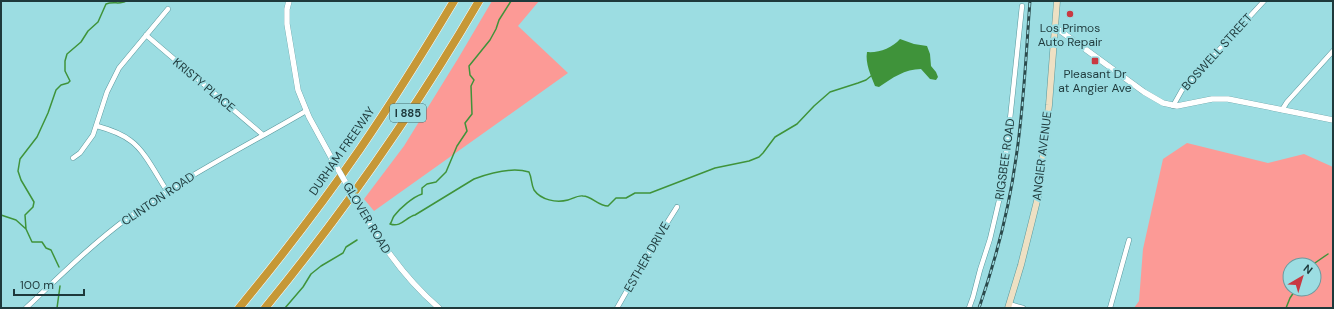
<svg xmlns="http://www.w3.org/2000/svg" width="1334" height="309" viewBox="0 0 1334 309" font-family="'DM Sans',sans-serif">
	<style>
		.green { fill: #fc9a96; fill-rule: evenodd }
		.water { fill: #3f933a }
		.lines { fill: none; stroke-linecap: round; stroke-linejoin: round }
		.stream { stroke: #3f933a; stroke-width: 1.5 }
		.minor-casing { stroke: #58979c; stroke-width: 5.5 }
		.tertiary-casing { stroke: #58979c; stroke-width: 6 }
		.secondary-casing { stroke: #58979c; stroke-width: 7 }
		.motorway-casing { stroke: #fff; stroke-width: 9 }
		.minor { stroke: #fff; stroke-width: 4.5 }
		.tertiary { stroke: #fff; stroke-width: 5.5 }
		.secondary { stroke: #eee0c3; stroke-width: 6 }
		.motorway { stroke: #c69836; stroke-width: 8 }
		.rail-casing { stroke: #2b4a4c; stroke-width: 3 }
		.rail { stroke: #9cdde2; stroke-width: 1.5; stroke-dasharray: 4.5; stroke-linecap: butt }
		.tertiary-bridge-casing { stroke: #58979c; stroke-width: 6; stroke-linecap: butt }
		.tertiary-bridge { stroke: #fff; stroke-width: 5.5 }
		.poi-dot { fill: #c93941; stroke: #9cdde2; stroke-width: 1.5 }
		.labels { text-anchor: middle; stroke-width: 4; stroke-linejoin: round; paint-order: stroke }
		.shield { fill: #9cdde2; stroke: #446a6d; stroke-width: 1 }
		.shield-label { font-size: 11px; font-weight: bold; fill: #1e393b }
		.poi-label { font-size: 12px; fill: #1e393b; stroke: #9cdde2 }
		.street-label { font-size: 12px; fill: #1e393b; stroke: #9cdde2 }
	</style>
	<rect width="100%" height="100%" fill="#9cdde2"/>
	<path class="green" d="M 492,1 L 539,1 L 518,26 L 568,73 L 374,211 L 364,199 L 404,146 L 459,57 Z
		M 1187,143 L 1268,163 L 1304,154 L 1333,167 L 1333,308 L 1134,308 L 1139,301 L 1143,249 L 1163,159 ZM 1290,265 L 1314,265 L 1314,289 L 1290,289 Z"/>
	<path class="water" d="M 900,39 L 914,44 L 927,46 L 930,54 L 931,66 L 936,72 L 938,77 L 936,80 L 930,79 L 921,69 C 905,69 892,78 879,87 L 875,86 C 871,76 865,63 867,52 C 879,53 892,48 900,39 Z"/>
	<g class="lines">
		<path class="stream" d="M 511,1 L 499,20 L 496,29 L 490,40 L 469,66 L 470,75 L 474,80 L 471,86 L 472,114 L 465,123 L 467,131 L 457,146 L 446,172 L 436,182 L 427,184 L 422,188 L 422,194 C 413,197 400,208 394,216 C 392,219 392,222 390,224 C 401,228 406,217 415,215 L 474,179 C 490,173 512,167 529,172 C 532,178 531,184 534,190 C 541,200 556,203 568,200 C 572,199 578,195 583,196 C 592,196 598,206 608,206 L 616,198 L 626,198 L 635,193 L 650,193 L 715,168 L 749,161 L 759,157 L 763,153 L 775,137 L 797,124 L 814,106 L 830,92 L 858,83 L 866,80 L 871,76
			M 1,215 L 16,220 L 26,229
			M 1312,265 L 1328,254
			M 59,267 L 51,250 L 46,248 L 42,242 L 32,242 L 26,229 L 25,215 L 33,207 L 34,202 L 21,180 L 18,171 L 20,159 L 37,137 L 48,113 L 56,90 L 61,85 L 68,83 L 70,81 L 65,71 L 65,61 L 67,54 L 81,42 L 88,31 L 98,22 L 106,4 C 113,1 121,5 126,1
			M 57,308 L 60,286
			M 285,308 L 303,287 L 311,274 L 321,266 L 343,253 L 346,247 L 357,240
			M 1286,308 L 1290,298 L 1296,289"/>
		<defs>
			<path id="minor" d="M 146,35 L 263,135
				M 1173,106 L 1182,90 L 1264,1
				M 1282,110 L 1287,102 L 1333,51
				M 97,126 C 108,129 121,133 131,141 C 145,151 157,176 167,191
				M 73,158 L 80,153 L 93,135 L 107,92 L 119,68 L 168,9
				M 1009,304 L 1023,308
				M 26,308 C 59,277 92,244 129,217 C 184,177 246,146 306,111
				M 617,308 L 653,245 L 677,207
				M 969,308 L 973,297 L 980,270 L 990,239 L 1002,188 L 1008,138 L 1022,6
				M 1110,308 L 1129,240"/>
			<path id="tertiary" d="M 289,1 L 287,9 L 287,24 L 298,90 L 309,117 L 332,159
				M 1055,27 L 1144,92 L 1163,103 L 1177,106 L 1212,99 L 1228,99 L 1333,120
				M 361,209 C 382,246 406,280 439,308"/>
			<path id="secondary" d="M 1008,308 L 1021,265 L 1038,197 L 1049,105 L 1057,1"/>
			<path id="motorway" d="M 239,308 C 281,257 322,204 360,149 C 393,101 424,51 454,1
				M 265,308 C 343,213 417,107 479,1"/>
		</defs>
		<use href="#minor" class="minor-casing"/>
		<use href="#tertiary" class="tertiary-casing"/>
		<use href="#secondary" class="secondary-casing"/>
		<use href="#motorway" class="motorway-casing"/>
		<use href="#minor" class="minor"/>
		<use href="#tertiary" class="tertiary"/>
		<use href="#secondary" class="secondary"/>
		<use href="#motorway" class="motorway"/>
		<defs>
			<path id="rail" d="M 979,308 C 996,259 1009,209 1016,158 C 1024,106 1026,53 1030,1"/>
		</defs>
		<use href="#rail" class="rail-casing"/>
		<use href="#rail" class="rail"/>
		<defs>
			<path id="tertiary-bridge" d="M 332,159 L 361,209"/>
		</defs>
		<use href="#tertiary-bridge" class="tertiary-bridge-casing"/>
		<use href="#tertiary-bridge" class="tertiary-bridge"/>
	</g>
	<g class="poi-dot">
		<circle cx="1070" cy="14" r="4"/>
		<rect x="1091" y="57" width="8" height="8" rx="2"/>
	</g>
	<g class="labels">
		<rect class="shield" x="390" y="104" width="36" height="18" rx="3"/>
		<g class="shield-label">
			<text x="408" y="117">I 885</text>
		</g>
		<g class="poi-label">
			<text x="1070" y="32">Los Primos<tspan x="1070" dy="14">Auto Repair</tspan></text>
			<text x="1095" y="78">Pleasant Dr<tspan x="1095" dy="14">at Angier Ave</tspan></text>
		</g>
		<g class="street-label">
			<text transform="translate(1217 52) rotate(-48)" y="4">BOSWELL STREET</text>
			<text transform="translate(204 85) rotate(40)" y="4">KRISTY PLACE</text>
			<text transform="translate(342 151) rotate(-55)" y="4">DURHAM FREEWAY</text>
			<text transform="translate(1042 156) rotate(-83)" y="4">ANGIER AVENUE</text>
			<text transform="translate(1005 159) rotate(-82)" y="4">RIGSBEE ROAD</text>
			<text transform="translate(158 199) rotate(-34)" y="4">CLINTON ROAD</text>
			<text transform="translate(367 218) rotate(59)" y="4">GLOVER ROAD</text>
			<text transform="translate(647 257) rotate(-60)" y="4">ESTHER DRIVE</text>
		</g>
	</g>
	<rect width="1334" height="309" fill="none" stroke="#1e393b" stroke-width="4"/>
	<g transform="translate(1302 277) rotate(38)"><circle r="19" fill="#9cdde2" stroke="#6a9b9f"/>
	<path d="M0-3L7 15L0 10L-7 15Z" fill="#c93941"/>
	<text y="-6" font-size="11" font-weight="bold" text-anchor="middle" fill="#1e393b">N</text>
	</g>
	<path d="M14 289v6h70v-6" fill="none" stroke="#1e393b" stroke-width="2"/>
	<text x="20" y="289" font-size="12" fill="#1e393b" stroke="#9cdde2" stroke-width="3" paint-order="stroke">100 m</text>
</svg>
